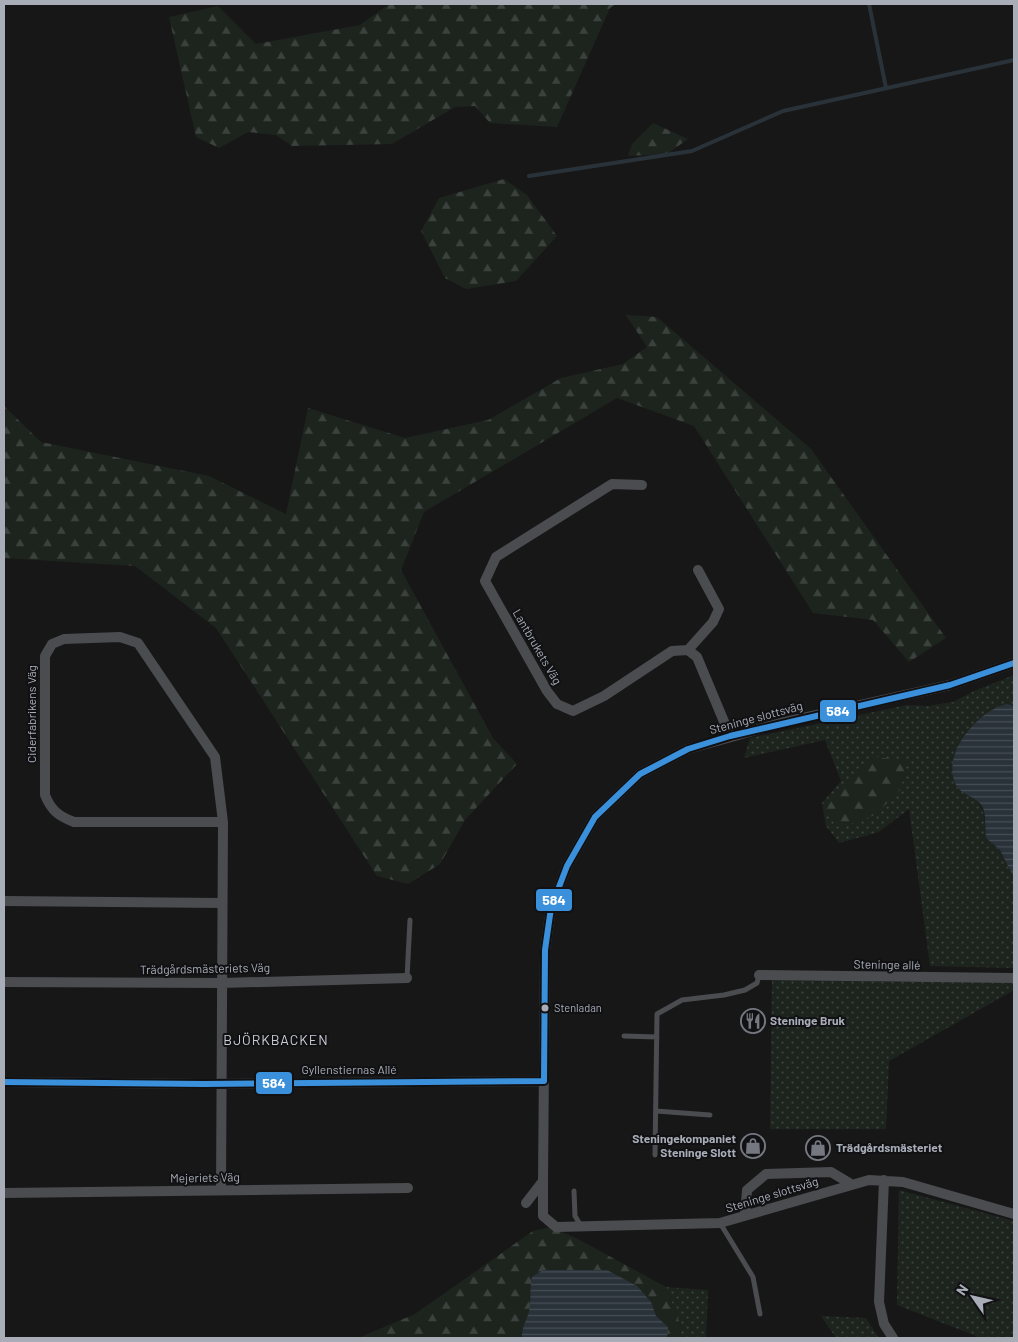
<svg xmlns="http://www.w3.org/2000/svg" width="1018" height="1342" viewBox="0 0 1018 1342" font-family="Barlow,sans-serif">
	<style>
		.green { fill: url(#green-dots) }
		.forest { fill: url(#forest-firs) }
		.water { fill: url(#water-rules) }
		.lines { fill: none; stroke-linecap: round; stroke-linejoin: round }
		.stream { stroke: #2a3239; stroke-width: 4 }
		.service { stroke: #4b4c50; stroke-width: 5 }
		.minor { stroke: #4b4c50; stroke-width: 10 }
		.bus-1-casing { stroke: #111113; stroke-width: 10 }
		.bus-1 { stroke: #3a90db; stroke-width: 6 }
		.bus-dot { fill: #a8adb8; stroke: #111113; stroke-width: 2 }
		.labels { text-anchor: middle; stroke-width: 4; stroke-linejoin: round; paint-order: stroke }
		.bus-label { font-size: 11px; fill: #a8adb8; stroke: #111113; text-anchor: start }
		.street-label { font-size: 12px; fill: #a8adb8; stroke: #111113 }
		.poi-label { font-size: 12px; font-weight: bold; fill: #a8adb8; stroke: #111113; text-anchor: start }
		.neighbourhood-label { font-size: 14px; letter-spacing: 1px; fill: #c9ccd4; stroke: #111113 }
		.line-badge { stroke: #111113; stroke-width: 2 }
		.badge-label { font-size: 14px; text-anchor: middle; font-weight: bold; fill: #fff }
	</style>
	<defs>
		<pattern id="green-dots" width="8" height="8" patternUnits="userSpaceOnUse" patternTransform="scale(1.25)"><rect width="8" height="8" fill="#1d241e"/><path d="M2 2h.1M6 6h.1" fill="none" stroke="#3b413d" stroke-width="1.8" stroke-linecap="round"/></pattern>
		<pattern id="forest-firs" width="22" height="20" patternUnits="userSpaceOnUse" patternTransform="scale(1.25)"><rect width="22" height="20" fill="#1d241e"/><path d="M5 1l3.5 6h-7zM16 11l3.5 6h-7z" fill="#3b413d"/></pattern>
		<pattern id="water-rules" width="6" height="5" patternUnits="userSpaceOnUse" patternTransform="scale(1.25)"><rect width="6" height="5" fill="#2a3239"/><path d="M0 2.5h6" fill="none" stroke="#464d54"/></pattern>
	</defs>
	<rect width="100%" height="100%" fill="#171717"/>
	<path class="green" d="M 1014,675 L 1014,706 L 1007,704 L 954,782 C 963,794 963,790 973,797 C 986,806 985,824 986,838 L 1000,850 L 1014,878 L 1014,968 L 930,966 L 909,809 L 879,832 L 839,843 L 826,826 L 822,803 L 841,781 L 825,740 L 744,758 L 750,738 L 907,705 L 927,706 L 953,702 L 974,691 Z
		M 772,978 L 893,982 L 1014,982 L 1014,990 L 889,1061 L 886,1129 L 770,1129 Z
		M 899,1190 L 1014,1221 L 1014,1338 L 981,1338 L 897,1305 Z
		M 666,1287 L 708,1290 L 706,1338 L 677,1338 L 682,1329 Z
		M 821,1316 L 866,1318 L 879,1338 L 836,1338 Z"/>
	<path class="forest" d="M 389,4 L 616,4 L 610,8 L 557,127 L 490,123 L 475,106 L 455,107 L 392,144 L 292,146 L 276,135 L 248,132 L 219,148 L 196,137 L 169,17 L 218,6 L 256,44 L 360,25 Z
		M 653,123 L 688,139 L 667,154 L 628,156 L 632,144 Z
		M 504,179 L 527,195 L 557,236 L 516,281 L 466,289 L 445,278 L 421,231 L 439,198 Z
		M 626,315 L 657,317 L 811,449 L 946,638 L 909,662 L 873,620 L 813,613 L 694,426 L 617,398 L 424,512 L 401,570 L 493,738 L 517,764 L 465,820 L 440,864 L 408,884 L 377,876 L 216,628 L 135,566 L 4,558 L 4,406 L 41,442 L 209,476 L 286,514 L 308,408 L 405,438 L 488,420 L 561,378 L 623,364 L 647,347 Z
		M 877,757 L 906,761 L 901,789 L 875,815 L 848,825 L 833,822 L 824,809 C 837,786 856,773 877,757 Z
		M 550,1227 L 576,1238 L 666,1287 L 682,1329 L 677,1338 L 358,1338 L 415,1314 L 533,1231 Z"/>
	<path class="water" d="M 1007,704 L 1014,706 L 1014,878 L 1000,850 L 986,838 C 985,829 986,816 983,808 C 977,795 960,796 955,783 C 942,752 979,710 1007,704 Z
		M 543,1270 L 607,1270 L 637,1286 L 651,1302 L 656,1316 L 668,1327 L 667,1338 L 522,1338 C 521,1325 530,1317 530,1304 C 531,1294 530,1287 532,1277 Z"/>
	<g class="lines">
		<path class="stream" d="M 869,4 L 886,88
			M 529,176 L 692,151 L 783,111 L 1014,60"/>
		<path class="service" d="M 407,978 L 410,920
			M 624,1036 L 657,1037
			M 656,1111 L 710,1115
			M 655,1155 L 657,1014 L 682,1000 L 724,995 L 745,990 L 757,983 L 759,975
			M 574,1191 L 575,1216 L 581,1226
			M 720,1223 L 753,1277 L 760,1314"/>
		<path class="minor" d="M 642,485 L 612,484 L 496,557 L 485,581 L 547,691 L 557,704 L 573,711 L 604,696 L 672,651 L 688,650 L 697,657 L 730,736
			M 688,650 L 713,622 L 719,609 L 698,570
			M 4,901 L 222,903
			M 759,975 L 1014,978
			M 4,982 L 222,983 L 407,978
			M 4,1082 L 204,1084 L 544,1081
			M 884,1180 L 879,1302 L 884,1324 L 893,1338
			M 543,1181 L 543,1216 L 556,1227 L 720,1223 L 869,1180 L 903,1182 L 1014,1214
			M 221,1190 L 223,822 L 215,757 L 138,643 L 120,637 L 64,639 L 52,644 L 45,656 L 45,795 C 51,810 58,816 74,822 L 223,822
			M 4,1193 L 408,1188
			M 526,1203 L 543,1181 L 545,950 L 551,908 L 567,866 L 595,817 L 640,774 L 688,749 L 781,723 L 950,685 L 1014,663
			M 745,1215 L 747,1190 L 766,1174 L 831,1172 L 851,1184"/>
		<defs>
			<path id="bus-1" d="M 544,1081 L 545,950 L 551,908 L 567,866 L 595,817 L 640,774 L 688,749 L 730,736 L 950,685 L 1014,663
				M 4,1082 L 204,1084 L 544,1081"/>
		</defs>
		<use href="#bus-1" class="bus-1-casing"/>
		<use href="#bus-1" class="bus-1"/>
	</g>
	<defs>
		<symbol id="restaurant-ring" viewBox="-11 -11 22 22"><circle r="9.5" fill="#111113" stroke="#757880" stroke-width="1.5"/><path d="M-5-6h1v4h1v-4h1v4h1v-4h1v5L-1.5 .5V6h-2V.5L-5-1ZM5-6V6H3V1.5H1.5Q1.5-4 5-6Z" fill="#757880"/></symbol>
		<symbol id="shop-ring" viewBox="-11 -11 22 22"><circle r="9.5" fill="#111113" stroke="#757880" stroke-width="1.5"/><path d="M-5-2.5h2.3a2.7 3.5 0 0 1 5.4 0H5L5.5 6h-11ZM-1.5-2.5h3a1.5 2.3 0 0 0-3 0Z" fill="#757880"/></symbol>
	</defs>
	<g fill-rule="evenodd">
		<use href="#restaurant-ring" x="739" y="1007" width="28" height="28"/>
		<use href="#shop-ring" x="739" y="1132" width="28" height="28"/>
		<use href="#shop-ring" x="804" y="1134" width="28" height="28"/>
	</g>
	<circle class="bus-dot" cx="545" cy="1008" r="4.5"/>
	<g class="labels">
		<g class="bus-label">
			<text x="554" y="1012">Stenladan</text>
		</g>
		<g class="street-label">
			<text transform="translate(537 647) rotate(60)" y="4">Lantbrukets Väg</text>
			<text transform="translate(32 714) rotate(-90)" y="4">Ciderfabrikens Väg</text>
			<text transform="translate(756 718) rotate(-15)" y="4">Steninge slottsväg</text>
			<text transform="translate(887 965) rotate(1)" y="4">Steninge allé</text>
			<text transform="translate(205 969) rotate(-1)" y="4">Trädgårdsmästeriets Väg</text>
			<text x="349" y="1074">Gyllenstiernas Allé</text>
			<text transform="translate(205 1178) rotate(-1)" y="4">Mejeriets Väg</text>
			<text transform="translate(772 1195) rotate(-17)" y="4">Steninge slottsväg</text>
		</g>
		<g class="poi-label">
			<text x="770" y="1025">Steninge Bruk</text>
			<text x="736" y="1143" text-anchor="end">Steningekompaniet<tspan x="736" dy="14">Steninge Slott</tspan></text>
			<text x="836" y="1152">Trädgårdsmästeriet</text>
		</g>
		<g class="neighbourhood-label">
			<text x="276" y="1045">BJÖRKBACKEN</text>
		</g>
	</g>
	<g class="line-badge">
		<rect x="819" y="699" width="38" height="24" rx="5" fill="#3a90db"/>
		<rect x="535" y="888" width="38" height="24" rx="5" fill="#3a90db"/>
		<rect x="255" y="1071" width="38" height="24" rx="5" fill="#3a90db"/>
	</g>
	<g class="badge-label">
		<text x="838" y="716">584</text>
		<text x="554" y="905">584</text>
		<text x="274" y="1088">584</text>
	</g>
	<rect width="1018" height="1342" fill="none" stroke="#a8adb8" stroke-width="10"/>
	<g transform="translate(973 1297) rotate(304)" stroke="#111113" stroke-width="4" paint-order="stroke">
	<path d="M0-4L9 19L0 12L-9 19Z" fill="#a8adb8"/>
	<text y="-8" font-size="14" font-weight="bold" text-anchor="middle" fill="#a8adb8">N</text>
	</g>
</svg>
